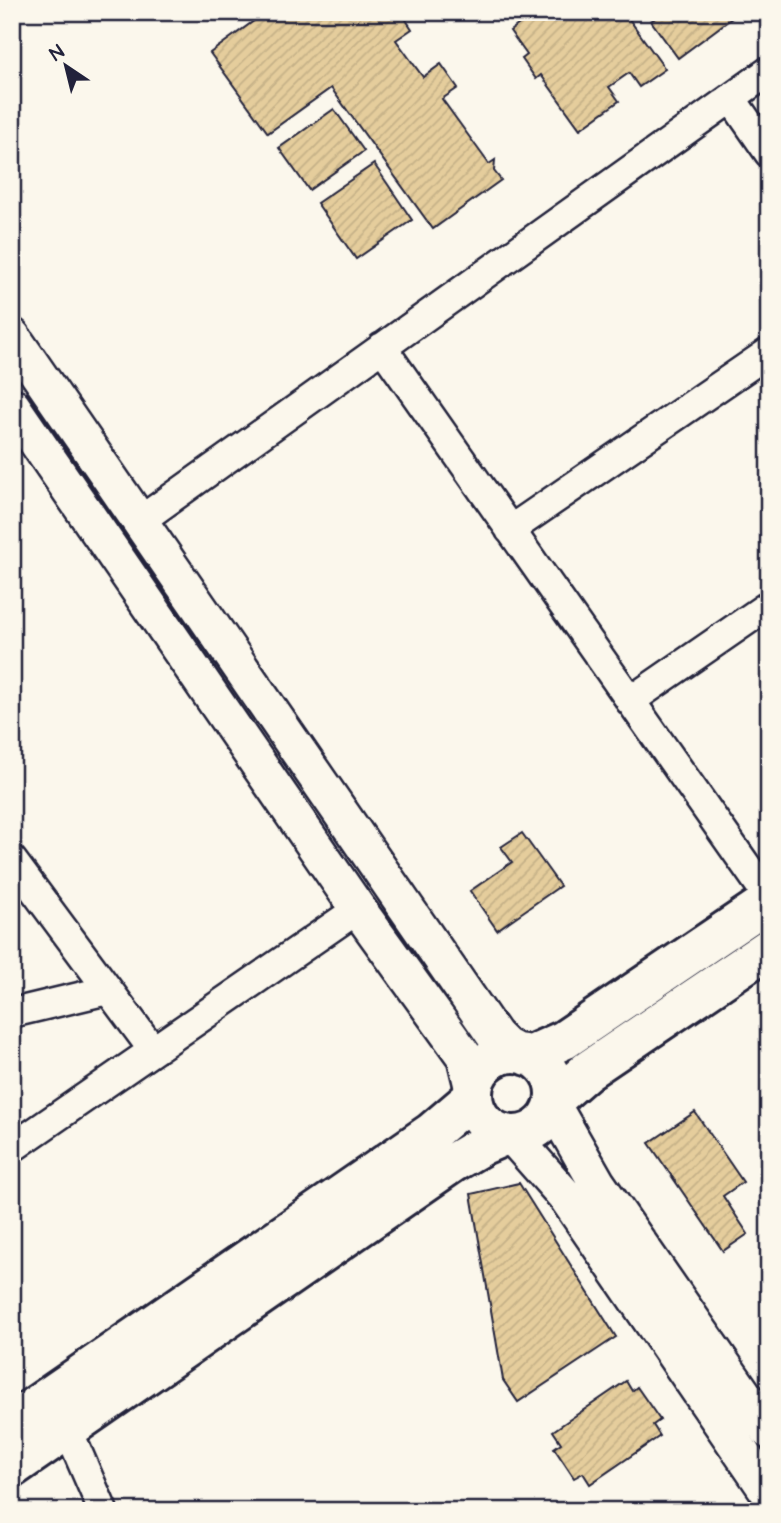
<svg xmlns="http://www.w3.org/2000/svg" width="781" height="1523" viewBox="0 0 781 1523" font-family="'Architects Daughter',sans-serif">
	<style>
		.building { fill: url(#building-hatch); stroke: #22223b; stroke-width: 2 }
		.lines { fill: none; stroke-linecap: round; stroke-linejoin: round }
		.minor-casing { stroke: #22223b; stroke-width: 33 }
		.tertiary-casing { stroke: #22223b; stroke-width: 40 }
		.secondary-casing { stroke: #22223b; stroke-width: 44 }
		.minor { stroke: #fbf7ec; stroke-width: 28 }
		.tertiary { stroke: #fbf7ec; stroke-width: 35 }
		.secondary { stroke: #fbf7ec; stroke-width: 38 }
	</style>
	<defs>
		<pattern id="building-hatch" width="6" height="6" patternUnits="userSpaceOnUse" patternTransform="scale(1.75)"><rect width="6" height="6" fill="#e5cd9c"/><path d="M-1 1l2-2M0 6l6-6M5 7l2-2" fill="none" stroke="#c4b087"/></pattern>
	</defs>
	<rect width="100%" height="100%" fill="#fbf7ec"/>
	<filter id="ink" filterUnits="userSpaceOnUse"><feTurbulence type="fractalNoise" baseFrequency=".0143" numOctaves="2"/><feDisplacementMap in="SourceGraphic" scale="14" xChannelSelector="R" yChannelSelector="G"/><feConvolveMatrix kernelMatrix="1 2 1 2 8 2 1 2 1" color-interpolation-filters="sRGB"/></filter>
	<g filter="url(#ink)">
		<path class="building" d="M 266,12 L 401,12 L 412,29 L 396,40 L 423,77 L 441,64 L 458,88 L 442,99 L 489,164 L 495,160 L 494,171 L 501,180 L 433,229 L 331,88 L 268,133 L 210,53 Z
			M 535,12 L 624,12 L 665,69 L 639,87 L 629,73 L 609,87 L 619,101 L 580,129 L 541,75 L 536,79 L 522,59 L 527,55 L 510,31 Z
			M 664,12 L 740,12 L 678,58 L 651,21 Z
			M 334,109 L 364,151 L 309,190 L 279,148 Z
			M 374,164 L 412,220 L 356,259 L 317,203 Z
			M 522,833 L 560,886 L 497,930 L 470,891 L 512,862 L 501,847 Z
			M 695,1112 L 743,1182 L 723,1196 L 748,1234 L 723,1251 L 649,1143 Z
			M 519,1183 L 616,1337 L 518,1402 L 503,1380 L 471,1194 Z
			M 626,1381 L 632,1391 L 637,1387 L 660,1420 L 653,1425 L 660,1436 L 590,1484 L 583,1473 L 574,1478 L 554,1448 L 561,1443 L 553,1431 Z"/>
		<g class="lines">
			<defs>
				<path id="minor" d="M 731,98 L 769,153
					M 382,347 L 769,898
					M 141,520 L 769,71
					M 510,530 L 769,352
					M 630,701 L 769,605
					M 12,860 L 153,1050
					M 12,1013 L 108,990
					M 12,1148 L 358,909
					M 68,1430 L 103,1511"/>
				<path id="tertiary" d="M 12,336 L 494,1035 L 505,1046 L 520,1054
					M 12,406 L 358,909 L 465,1057 L 473,1090
					M 553,1106 L 597,1183 L 769,1431
					M 512,1136 L 567,1198 L 769,1493"/>
				<path id="secondary" d="M473 1094a41 41 0 1 1 82 0a41 41 0 1 1-82 0Z
					M 528,1056 L 564,1040 L 769,901
					M 555,1099 L 587,1071 L 769,948
					M 12,1422 L 432,1132 L 473,1097
					M 12,1468 L 454,1162 L 483,1145 L 506,1135"/>
			</defs>
			<use href="#minor" class="minor-casing"/>
			<use href="#tertiary" class="tertiary-casing"/>
			<use href="#secondary" class="secondary-casing"/>
			<use href="#minor" class="minor"/>
			<use href="#tertiary" class="tertiary"/>
			<use href="#secondary" class="secondary"/>
		</g>
	</g>
	<rect width="781" height="1523" fill="none" stroke="#fbf7ec" stroke-width="42"/>
	<rect x="21" y="21" width="739" height="1481" fill="none" stroke="#22223b" stroke-width="2.5" filter="url(#ink)"/>
	<g transform="translate(66 66) rotate(325)" stroke="#fbf7ec" stroke-width="5" paint-order="stroke">
	<path d="M0-5L12 26L0 18L-12 26Z" fill="#22223b"/>
	<text y="-10" font-size="19" font-weight="bold" text-anchor="middle" fill="#22223b">N</text>
	</g>
</svg>
